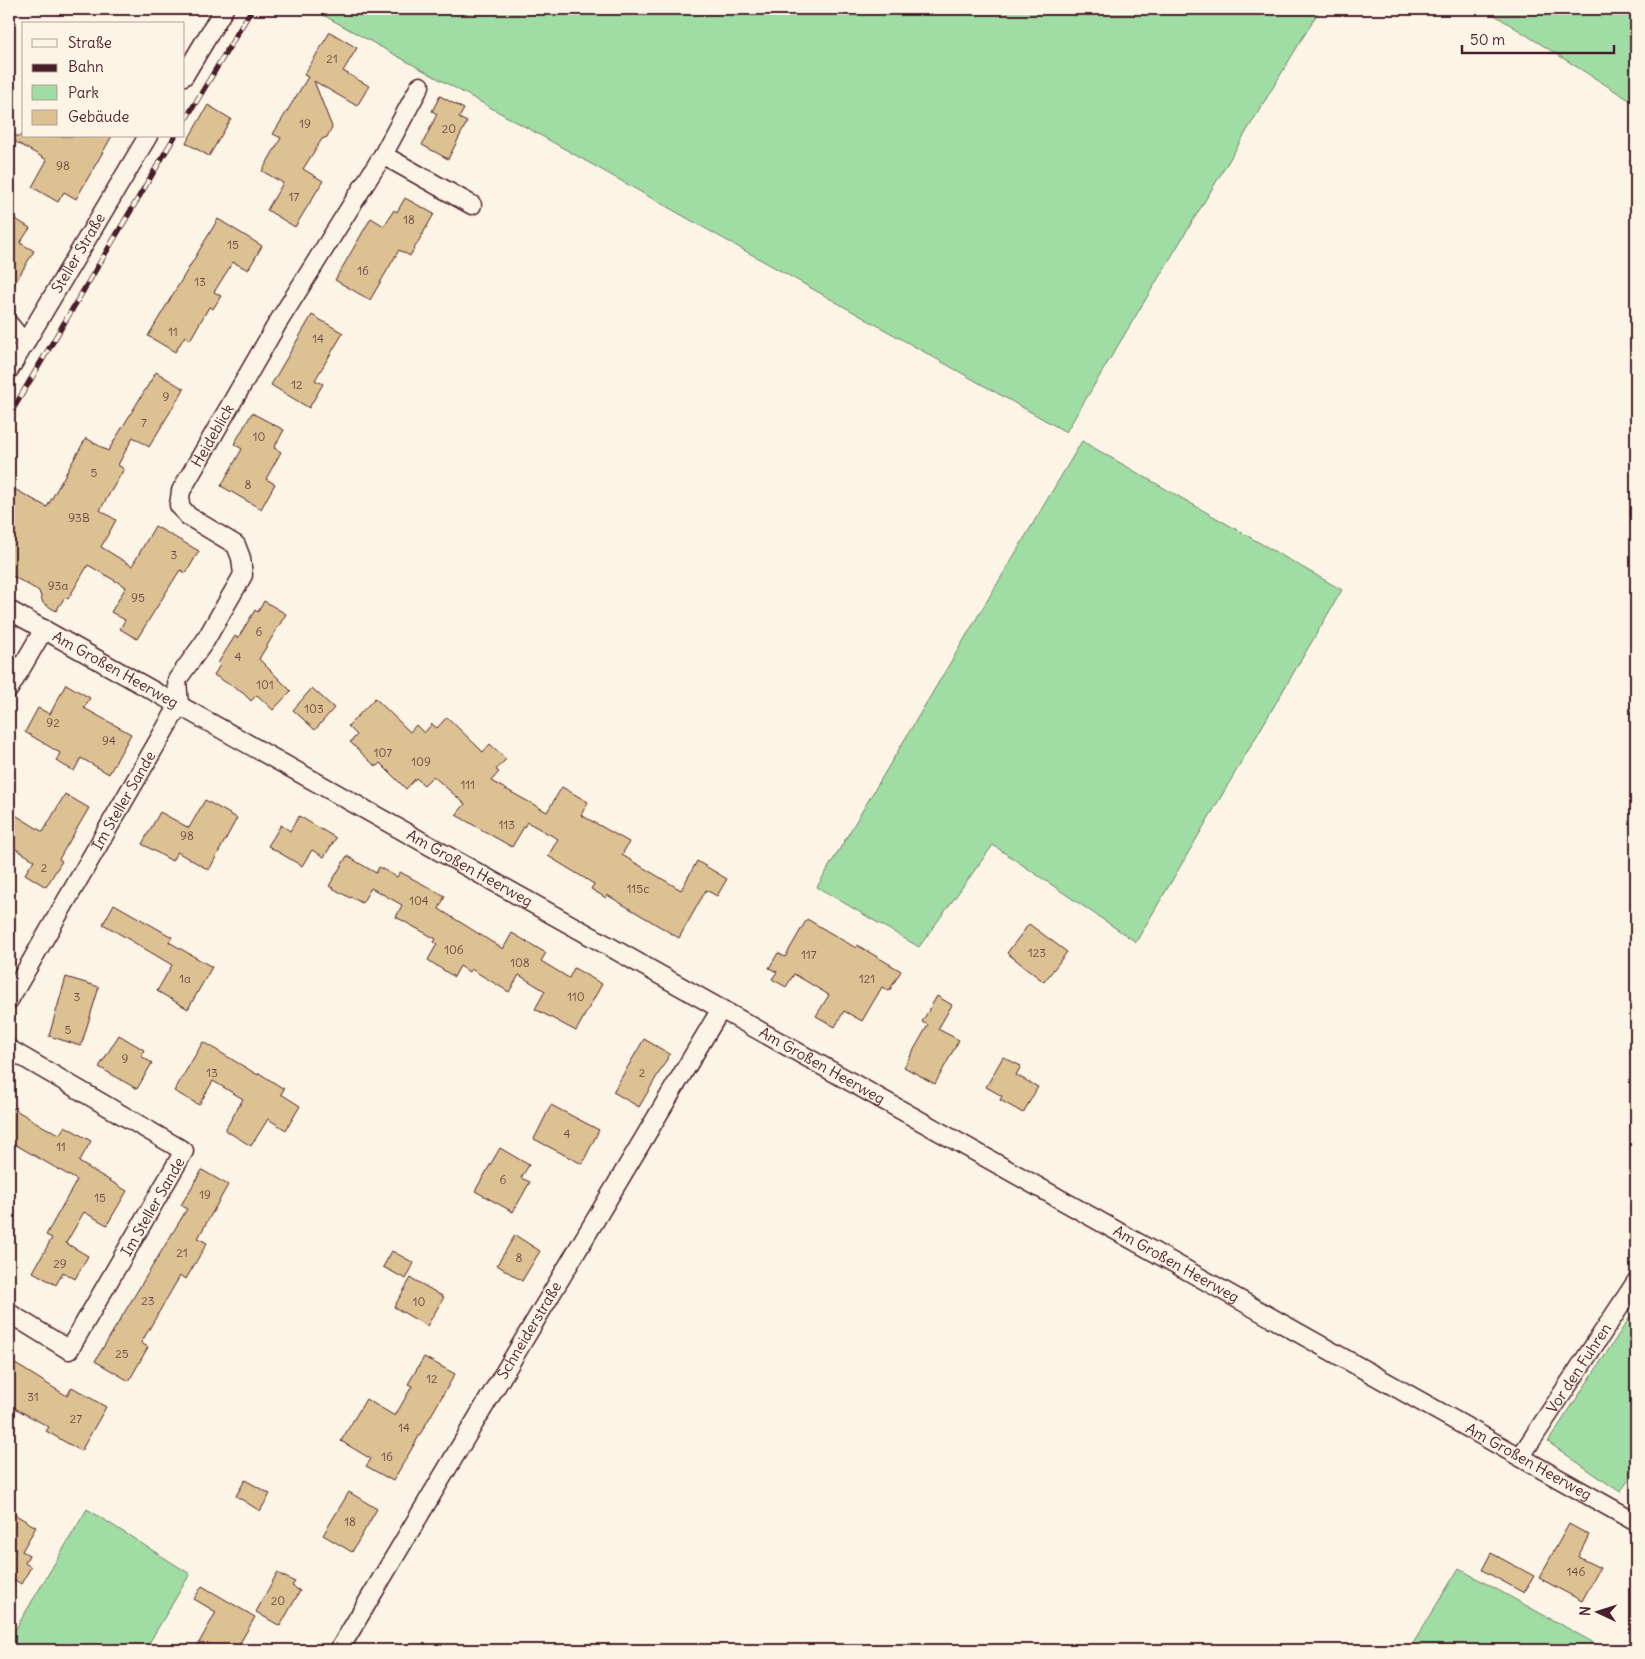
<svg xmlns="http://www.w3.org/2000/svg" width="1645" height="1659" viewBox="0 0 1645 1659" font-family="Delius,sans-serif">
	<style>
		.green { fill: #9fdda4; stroke: #747e68 }
		.building { fill: #dcc192; stroke: #4a1f2b }
		.lines { fill: none; stroke-linecap: round; stroke-linejoin: round }
		.street-casing { stroke: #4a1f2b; stroke-width: 21 }
		.street { stroke: #fcf5e5; stroke-width: 18 }
		.rail-casing { stroke: #4a1f2b; stroke-width: 5.5 }
		.rail { stroke: #fcf5e5; stroke-width: 4; stroke-dasharray: 11; stroke-linecap: butt }
		.labels { text-anchor: middle; stroke-width: 4; stroke-linejoin: round; paint-order: stroke }
		.number-label { font-size: 12px; fill: #6e4845 }
		.street-label { font-size: 15px; fill: #4a1f2b; stroke: #fcf5e5 }
	</style>
	<rect width="100%" height="100%" fill="#fcf5e5"/>
	<filter id="ink" filterUnits="userSpaceOnUse"><feTurbulence type="fractalNoise" baseFrequency=".02" numOctaves="2"/><feDisplacementMap in="SourceGraphic" scale="10" xChannelSelector="R" yChannelSelector="G"/><feConvolveMatrix kernelMatrix="1 2 1 2 8 2 1 2 1" color-interpolation-filters="sRGB"/></filter>
	<g filter="url(#ink)">
		<path class="green" d="M 312,9 L 1320,9 L 1066,432 L 531,130 Z
			M 1485,9 L 1636,9 L 1636,105 L 1631,101 Z
			M 1082,441 L 1342,590 L 1136,942 L 993,845 L 919,947 L 817,887 Z
			M 1636,1308 L 1636,1470 L 1620,1492 L 1548,1442 Z
			M 87,1509 L 190,1574 L 145,1650 L 9,1650 L 9,1640 Z
			M 1459,1568 L 1467,1573 L 1607,1650 L 1409,1650 Z"/>
		<path class="building" d="M 330,32 L 357,48 L 343,71 L 369,86 L 357,106 L 314,81 L 332,127 L 327,137 L 322,139 L 303,169 L 323,181 L 295,227 L 267,210 L 283,183 L 262,171 L 281,138 L 273,134 L 308,77 L 304,75 Z
			M 440,96 L 464,109 L 459,118 L 467,122 L 448,159 L 422,145 L 437,114 L 432,111 Z
			M 208,105 L 231,119 L 209,156 L 186,143 Z
			M 9,136 L 112,136 L 76,199 L 64,192 L 58,202 L 32,187 L 47,160 L 9,138 Z
			M 405,198 L 434,214 L 410,256 L 399,250 L 370,300 L 335,280 L 371,218 L 384,226 L 394,210 L 397,212 Z
			M 9,215 L 30,228 L 20,243 L 34,251 L 9,293 Z
			M 218,219 L 262,246 L 248,270 L 233,262 L 214,292 L 221,296 L 213,309 L 209,307 L 190,340 L 185,336 L 175,352 L 148,336 Z
			M 312,315 L 343,333 L 315,380 L 323,384 L 309,408 L 271,385 Z
			M 156,372 L 184,389 L 149,447 L 133,437 L 118,465 L 124,469 L 100,510 L 116,520 L 101,547 L 132,566 L 155,526 L 199,551 L 186,573 L 180,570 L 137,639 L 120,629 L 125,620 L 111,612 L 126,587 L 88,565 L 68,599 L 65,597 L 56,611 L 43,603 L 39,591 L 9,574 L 9,486 L 47,507 L 86,438 L 108,451 Z
			M 252,413 L 284,430 L 274,448 L 281,452 L 266,479 L 275,484 L 261,509 L 221,486 L 242,449 L 234,444 Z
			M 264,601 L 286,614 L 259,659 L 291,691 L 273,710 L 257,695 L 251,701 L 243,693 L 214,675 L 220,665 L 218,663 L 235,636 L 238,638 L 255,610 L 258,612 Z
			M 66,684 L 90,698 L 84,708 L 131,734 L 109,774 L 81,758 L 74,771 L 56,761 L 60,753 L 25,732 L 38,708 L 50,714 Z
			M 312,688 L 334,708 L 315,730 L 293,710 Z
			M 375,698 L 410,732 L 416,725 L 424,733 L 432,724 L 437,728 L 447,717 L 483,752 L 490,744 L 506,759 L 496,770 L 499,772 L 491,781 L 547,812 L 562,787 L 588,802 L 581,815 L 629,842 L 622,855 L 681,890 L 697,861 L 727,879 L 717,896 L 706,890 L 679,938 L 607,895 L 606,898 L 591,889 L 594,884 L 548,856 L 558,839 L 527,822 L 512,847 L 456,815 L 465,804 L 433,776 L 424,785 L 416,778 L 406,789 L 380,763 L 376,767 L 350,742 L 357,735 L 348,726 Z
			M 65,794 L 89,808 L 59,859 L 62,861 L 46,887 L 25,874 L 34,860 L 9,845 L 9,811 L 43,832 Z
			M 205,800 L 237,818 L 209,870 L 177,852 L 172,861 L 142,844 L 160,812 L 189,828 Z
			M 299,816 L 336,838 L 324,857 L 312,850 L 302,866 L 268,846 L 281,825 L 290,831 Z
			M 347,856 L 376,873 L 379,867 L 397,877 L 400,872 L 445,896 L 439,909 L 503,949 L 512,933 L 546,953 L 541,961 L 569,978 L 574,968 L 602,984 L 576,1031 L 535,1009 L 545,991 L 519,975 L 509,992 L 471,969 L 469,972 L 460,966 L 454,977 L 428,960 L 437,944 L 434,942 L 436,939 L 396,917 L 402,905 L 386,896 L 371,888 L 362,903 L 351,897 L 350,898 L 329,886 Z
			M 114,904 L 172,937 L 169,942 L 212,967 L 188,1009 L 157,991 L 172,965 L 103,924 Z
			M 807,919 L 856,948 L 857,945 L 901,971 L 889,991 L 882,987 L 862,1021 L 844,1011 L 835,1027 L 816,1016 L 829,995 L 794,974 L 786,987 L 772,979 L 777,972 L 769,968 L 778,953 L 785,957 Z
			M 1029,924 L 1067,952 L 1044,982 L 1007,953 Z
			M 66,977 L 99,987 L 81,1046 L 49,1036 Z
			M 937,996 L 952,1005 L 938,1029 L 959,1040 L 935,1084 L 904,1067 L 928,1025 L 922,1022 Z
			M 119,1035 L 144,1050 L 141,1056 L 152,1063 L 137,1089 L 99,1067 Z
			M 644,1039 L 670,1054 L 639,1107 L 613,1092 Z
			M 203,1042 L 258,1075 L 259,1073 L 284,1089 L 281,1094 L 300,1106 L 286,1130 L 268,1119 L 251,1146 L 225,1130 L 243,1099 L 213,1081 L 199,1105 L 174,1091 Z
			M 1003,1057 L 1021,1066 L 1016,1075 L 1038,1087 L 1023,1113 L 1000,1100 L 1002,1096 L 986,1087 Z
			M 551,1105 L 599,1130 L 582,1164 L 534,1139 Z
			M 9,1106 L 46,1128 L 60,1134 L 65,1126 L 91,1141 L 79,1162 L 127,1191 L 107,1225 L 84,1212 L 66,1243 L 88,1256 L 75,1279 L 63,1272 L 56,1285 L 33,1272 L 52,1238 L 46,1235 L 77,1180 L 9,1141 Z
			M 500,1148 L 529,1165 L 521,1178 L 530,1182 L 513,1212 L 475,1191 Z
			M 202,1170 L 228,1185 L 198,1238 L 207,1243 L 186,1279 L 180,1276 L 141,1343 L 148,1347 L 129,1381 L 95,1361 L 187,1209 L 181,1205 Z
			M 515,1235 L 540,1251 L 522,1281 L 497,1265 Z
			M 392,1251 L 414,1263 L 406,1279 L 383,1267 Z
			M 411,1278 L 444,1297 L 427,1326 L 394,1307 Z
			M 424,1357 L 455,1374 L 393,1481 L 366,1466 L 371,1459 L 341,1441 L 366,1399 L 395,1416 L 412,1386 L 408,1384 Z
			M 9,1360 L 67,1396 L 72,1387 L 106,1407 L 81,1451 L 46,1431 L 49,1427 L 9,1405 Z
			M 245,1480 L 270,1494 L 260,1511 L 236,1496 Z
			M 349,1492 L 377,1509 L 352,1552 L 323,1535 Z
			M 9,1511 L 36,1527 L 22,1551 L 29,1555 L 25,1563 L 31,1567 L 21,1584 L 15,1580 L 9,1592 Z
			M 1569,1524 L 1589,1535 L 1578,1557 L 1600,1568 L 1582,1601 L 1539,1578 Z
			M 1491,1553 L 1534,1576 L 1524,1593 L 1482,1570 Z
			M 277,1573 L 295,1582 L 292,1586 L 300,1591 L 280,1626 L 256,1612 Z
			M 202,1586 L 255,1617 L 236,1650 L 195,1650 L 216,1612 L 194,1599 Z"/>
		<g class="lines">
			<defs>
				<g id="street">
					<path d="M 184,76 L 224,9"/>
					<path d="M 383,155 L 472,205"/>
					<path d="M 9,324 L 25,344"/>
					<path id="s1" d="M 9,370 L 148,136"/>
					<path id="s2" d="M 9,610 L 1636,1522"/>
					<path d="M 9,689 L 44,629"/>
					<path id="s3" d="M 9,1000 L 179,705 L 177,680 L 205,641 L 243,575 L 241,558 L 236,545 L 188,516 L 179,505 L 181,491 L 277,324 L 383,155 L 420,86"/>
					<path d="M 9,1049 L 184,1151 L 69,1350 L 9,1313"/>
					<path id="s4" d="M 1521,1456 L 1636,1282"/>
					<path id="s5" d="M 339,1650 L 721,1009"/>
				</g>
			</defs>
			<use href="#street" class="street-casing"/>
			<use href="#street" class="street"/>
			<defs>
				<path id="rail" d="M 184,122 L 252,9
					M 9,416 L 175,136"/>
			</defs>
			<use href="#rail" class="rail-casing"/>
			<use href="#rail" class="rail"/>
		</g>
	</g>
	<g class="labels">
		<g class="number-label">
			<text x="332" y="63">21</text>
			<text x="305" y="128">19</text>
			<text x="449" y="133">20</text>
			<text x="63" y="170">98</text>
			<text x="294" y="201">17</text>
			<text x="409" y="224">18</text>
			<text x="233" y="249">15</text>
			<text x="363" y="275">16</text>
			<text x="200" y="286">13</text>
			<text x="173" y="336">11</text>
			<text x="318" y="343">14</text>
			<text x="297" y="389">12</text>
			<text x="166" y="401">9</text>
			<text x="144" y="427">7</text>
			<text x="259" y="441">10</text>
			<text x="94" y="477">5</text>
			<text x="248" y="489">8</text>
			<text x="79" y="522">93B</text>
			<text x="174" y="559">3</text>
			<text x="58" y="590">93a</text>
			<text x="138" y="602">95</text>
			<text x="259" y="636">6</text>
			<text x="238" y="661">4</text>
			<text x="265" y="689">101</text>
			<text x="314" y="713">103</text>
			<text x="53" y="727">92</text>
			<text x="109" y="745">94</text>
			<text x="383" y="757">107</text>
			<text x="421" y="766">109</text>
			<text x="468" y="789">111</text>
			<text x="507" y="829">113</text>
			<text x="187" y="840">98</text>
			<text x="44" y="872">2</text>
			<text x="638" y="893">115c</text>
			<text x="419" y="905">104</text>
			<text x="454" y="954">106</text>
			<text x="1037" y="957">123</text>
			<text x="809" y="959">117</text>
			<text x="520" y="967">108</text>
			<text x="185" y="983">1a</text>
			<text x="867" y="983">121</text>
			<text x="77" y="1001">3</text>
			<text x="576" y="1001">110</text>
			<text x="68" y="1034">5</text>
			<text x="125" y="1063">9</text>
			<text x="212" y="1077">13</text>
			<text x="642" y="1077">2</text>
			<text x="567" y="1138">4</text>
			<text x="61" y="1151">11</text>
			<text x="503" y="1184">6</text>
			<text x="205" y="1199">19</text>
			<text x="100" y="1202">15</text>
			<text x="182" y="1257">21</text>
			<text x="519" y="1262">8</text>
			<text x="60" y="1268">29</text>
			<text x="148" y="1305">23</text>
			<text x="419" y="1306">10</text>
			<text x="122" y="1358">25</text>
			<text x="432" y="1383">12</text>
			<text x="33" y="1401">31</text>
			<text x="76" y="1423">27</text>
			<text x="404" y="1432">14</text>
			<text x="387" y="1461">16</text>
			<text x="350" y="1526">18</text>
			<text x="1576" y="1576">146</text>
			<text x="278" y="1605">20</text>
		</g>
		<g class="street-label">
			<text dy="5" stroke="none"><textPath href="#s1" startOffset="136">Steller Straße</textPath></text>
			<text dy="5" stroke="none"><textPath href="#s3" startOffset="669">Heideblick</textPath></text>
			<text dy="5" stroke="none"><textPath href="#s2" startOffset="122">Am Großen Heerweg</textPath></text>
			<text dy="5" stroke="none"><textPath href="#s3" startOffset="230">Im Steller Sande</textPath></text>
			<text dy="5" stroke="none"><textPath href="#s2" startOffset="528">Am Großen Heerweg</textPath></text>
			<text dy="5" stroke="none"><textPath href="#s2" startOffset="932">Am Großen Heerweg</textPath></text>
			<text transform="translate(153 1207) rotate(-60)" y="5">Im Steller Sande</text>
			<text dy="5" stroke="none"><textPath href="#s2" startOffset="1338">Am Großen Heerweg</textPath></text>
			<text dy="5" stroke="none"><textPath href="#s5" startOffset="372">Schneiderstraße</textPath></text>
			<text dy="5" stroke="none"><textPath href="#s4" startOffset="105">Vor den Fuhren</textPath></text>
			<text dy="5" stroke="none"><textPath href="#s2" startOffset="1742">Am Großen Heerweg</textPath></text>
		</g>
	</g>
	<rect width="1645" height="1659" fill="none" stroke="#fcf5e5" stroke-width="30"/>
	<rect x="15" y="15" width="1615" height="1629" fill="none" stroke="#4a1f2b" stroke-width="2" filter="url(#ink)"/>
	<rect x="22" y="22" width="162" height="115" fill="#fcf5e5" stroke="#b59f9b"/>
	<rect x="32" y="39" width="25" height="8" fill="#fcf5e5" stroke="#b59f9b"/>
	<text x="68" y="48" font-size="15" fill="#4a1f2b">Straße</text>
	<rect x="32" y="64" width="25" height="8" fill="#4a1f2b" stroke="#b59f9b"/>
	<text x="68" y="72" font-size="15" fill="#4a1f2b">Bahn</text>
	<rect x="32" y="85" width="25" height="15" fill="#9fdda4" stroke="#b59f9b"/>
	<text x="68" y="98" font-size="15" fill="#4a1f2b">Park</text>
	<rect x="32" y="110" width="25" height="15" fill="#dcc192" stroke="#b59f9b"/>
	<text x="68" y="122" font-size="15" fill="#4a1f2b">Gebäude</text>
	<g transform="translate(1598 1612) rotate(274)" stroke="#fcf5e5" stroke-width="4" paint-order="stroke">
	<path d="M0-4L9 19L0 12L-9 19Z" fill="#4a1f2b"/>
	<text y="-8" font-size="14" font-weight="bold" text-anchor="middle" fill="#4a1f2b">N</text>
	</g>
	<path d="M1462 45v8h152v-8" fill="none" stroke="#4a1f2b" stroke-width="2.5"/>
	<text x="1470" y="45" font-size="15" fill="#4a1f2b" stroke="#fcf5e5" stroke-width="4" paint-order="stroke">50 m</text>
</svg>
